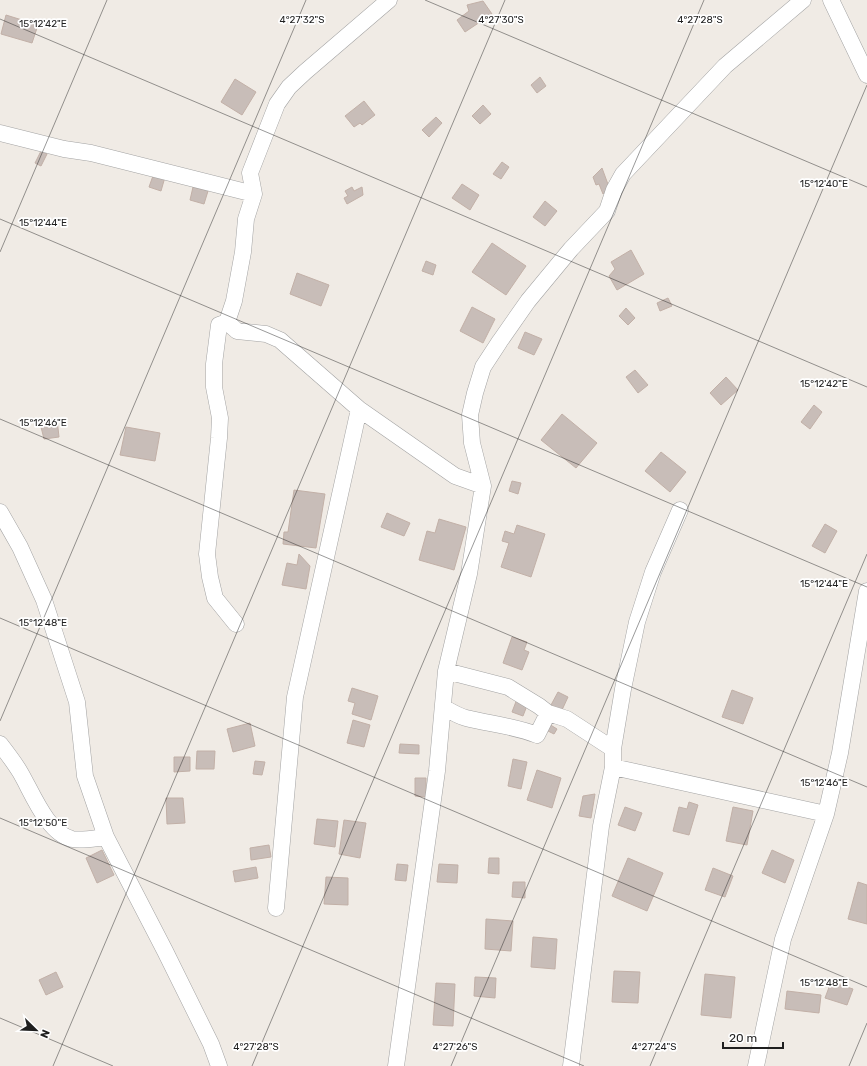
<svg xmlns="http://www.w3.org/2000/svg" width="867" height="1066" viewBox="0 0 867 1066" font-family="Rubik,sans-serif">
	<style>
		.building { fill: #c8bdb8; stroke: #c2b0a7 }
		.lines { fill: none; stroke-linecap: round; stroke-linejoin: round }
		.street-casing { stroke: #a3a3a3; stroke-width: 17 }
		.street { stroke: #fff; stroke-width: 16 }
		.ticks { fill: none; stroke: #1f1f1f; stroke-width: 1; stroke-opacity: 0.45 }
		.ticks-label { font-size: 10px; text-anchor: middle; fill: #1f1f1f; stroke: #fff; stroke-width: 3.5; stroke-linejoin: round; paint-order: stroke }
	</style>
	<rect width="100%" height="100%" fill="#f0ebe5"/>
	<path class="building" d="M 483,1 L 492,14 L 465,32 L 457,20 L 469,11 L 467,5 Z
		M 6,15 L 38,25 L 32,43 L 1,34 Z
		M 540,77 L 546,86 L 537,93 L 531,85 Z
		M 235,79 L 256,92 L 242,115 L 221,102 Z
		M 364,101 L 375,115 L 362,125 L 360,123 L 354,127 L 345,116 Z
		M 483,105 L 491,114 L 480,124 L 472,116 Z
		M 436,117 L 442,123 L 429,137 L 422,130 Z
		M 41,151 L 47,154 L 41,166 L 35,163 Z
		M 502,162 L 509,167 L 501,179 L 493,174 Z
		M 602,168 L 609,187 L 603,194 L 599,184 L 596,185 L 593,177 Z
		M 154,173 L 165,177 L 161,191 L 149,187 Z
		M 462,184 L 479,195 L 470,210 L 452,198 Z
		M 193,187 L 208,191 L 204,204 L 190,200 Z
		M 352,187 L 354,191 L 362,187 L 363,195 L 347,204 L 344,198 L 348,196 L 345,191 Z
		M 545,201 L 557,211 L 545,226 L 533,217 Z
		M 492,243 L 526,266 L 506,295 L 472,272 Z
		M 631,250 L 644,274 L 617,290 L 609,276 L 615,269 L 611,262 Z
		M 426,261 L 436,265 L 433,275 L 422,271 Z
		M 297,273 L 329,285 L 321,306 L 290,294 Z
		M 668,298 L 672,306 L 660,311 L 657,303 Z
		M 472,307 L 495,319 L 483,343 L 460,331 Z
		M 626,308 L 635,318 L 628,325 L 619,316 Z
		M 525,332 L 542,339 L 534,355 L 518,348 Z
		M 635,370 L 648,385 L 638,393 L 626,377 Z
		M 726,377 L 738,390 L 721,405 L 710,393 Z
		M 814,405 L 822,412 L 810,429 L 801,422 Z
		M 562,414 L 597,443 L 576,468 L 541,440 Z
		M 57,419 L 59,437 L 44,439 L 40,423 Z
		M 126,427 L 160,433 L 155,461 L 120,455 Z
		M 661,452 L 686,472 L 670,492 L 645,471 Z
		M 512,481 L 521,483 L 518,494 L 509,491 Z
		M 294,490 L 325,494 L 316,548 L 283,544 L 284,532 L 288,532 Z
		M 387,513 L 410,523 L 404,536 L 381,527 Z
		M 439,519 L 466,527 L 454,570 L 419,560 L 427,531 L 435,533 Z
		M 825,524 L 837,531 L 825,553 L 812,546 Z
		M 517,525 L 545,534 L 531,577 L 501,567 L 509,543 L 502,541 L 505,531 L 514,534 Z
		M 299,554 L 310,566 L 306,589 L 282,585 L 287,563 L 297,565 Z
		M 512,637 L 527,642 L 524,650 L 529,652 L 522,670 L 503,663 Z
		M 352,688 L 378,696 L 371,720 L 352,714 L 355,703 L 348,701 Z
		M 732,690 L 753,698 L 743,724 L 722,717 Z
		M 558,692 L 568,697 L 562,710 L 551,705 Z
		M 517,699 L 528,703 L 523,716 L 512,712 Z
		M 353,720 L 370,725 L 364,747 L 347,743 Z
		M 250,723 L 255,746 L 233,752 L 227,729 Z
		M 549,724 L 557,729 L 554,734 L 546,730 Z
		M 400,744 L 419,745 L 419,754 L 399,753 Z
		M 197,751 L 215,751 L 214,769 L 196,769 Z
		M 174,757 L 190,757 L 190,771 L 174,772 Z
		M 513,759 L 527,762 L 521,789 L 508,786 Z
		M 255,761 L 265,762 L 262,775 L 253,774 Z
		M 537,770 L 561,778 L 552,808 L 527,800 Z
		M 415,778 L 426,778 L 426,797 L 415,796 Z
		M 595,794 L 591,818 L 579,816 L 583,796 Z
		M 166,798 L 183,798 L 185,823 L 167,824 Z
		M 689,802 L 698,805 L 689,835 L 673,831 L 679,807 L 687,809 Z
		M 625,807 L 642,813 L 635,831 L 618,825 Z
		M 733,807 L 753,811 L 747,845 L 726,841 Z
		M 317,819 L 338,821 L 335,847 L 314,844 Z
		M 344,820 L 366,823 L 360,858 L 339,854 Z
		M 269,845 L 271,857 L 251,860 L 250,848 Z
		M 102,850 L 114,875 L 97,883 L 86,858 Z
		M 772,850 L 794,860 L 785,883 L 762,873 Z
		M 489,858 L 499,858 L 499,874 L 488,873 Z
		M 628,858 L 663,873 L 647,911 L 612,896 Z
		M 397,864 L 408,865 L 406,881 L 395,880 Z
		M 439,864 L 458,865 L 457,883 L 437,882 Z
		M 256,867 L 258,878 L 235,882 L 233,871 Z
		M 713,868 L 733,876 L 725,897 L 705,890 Z
		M 326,877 L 348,878 L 348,905 L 324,904 Z
		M 513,882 L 525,882 L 525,898 L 512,897 Z
		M 858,882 L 867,885 L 867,924 L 848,919 Z
		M 486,919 L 513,921 L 511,951 L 485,949 Z
		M 533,937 L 557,939 L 555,969 L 531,967 Z
		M 614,971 L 640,972 L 638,1003 L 612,1002 Z
		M 56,972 L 63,987 L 46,995 L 39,980 Z
		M 705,974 L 735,977 L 731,1018 L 701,1015 Z
		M 475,977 L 496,978 L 495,998 L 474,996 Z
		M 831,982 L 853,989 L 847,1005 L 825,998 Z
		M 436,983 L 455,984 L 453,1026 L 433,1025 Z
		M 787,991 L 821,995 L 819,1013 L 785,1009 Z"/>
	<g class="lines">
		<defs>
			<path id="street" d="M 831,0 L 867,75
				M 0,133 L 64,149 L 91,153 L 254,194
				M 227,322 L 234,301 L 243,252 L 246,219 L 254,194 L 250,173 L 277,104 L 289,87 L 305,72 L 389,0
				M 227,322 L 219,325 L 214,364 L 214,387 L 220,418 L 219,438 L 207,554 L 210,577 L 215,598 L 236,624
				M 227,322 L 237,331 L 266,334 L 280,340 L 359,409 L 455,476 L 483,486
				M 0,512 L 20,547 L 44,600 L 77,702 L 85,776 L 106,837 L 165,951 L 211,1044 L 219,1066
				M 446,671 L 508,687 L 539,706 L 548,713 L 567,719 L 613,749
				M 443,707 C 450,711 458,716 466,718 C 490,724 515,726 537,735 L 548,713
				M 0,744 C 7,753 14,762 20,772 C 32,792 47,833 72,839 C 82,841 96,838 106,837
				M 613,767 L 826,814
				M 276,908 L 295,697 L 359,409
				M 396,1066 L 437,771 L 446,671 L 469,574 L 483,486 L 472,443 L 470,415 L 475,393 L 483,367 L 500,341 L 528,301 L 571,249 L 607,211 L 614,190 L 623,174 L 725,66 L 803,0
				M 571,1066 L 601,826 L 613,767 L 613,749 L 623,689 L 637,622 L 653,572 L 680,510
				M 756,1066 L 783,939 L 826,814 L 840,753 L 867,591"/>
		</defs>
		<use href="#street" class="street-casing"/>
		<use href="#street" class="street"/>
	</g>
	<path class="ticks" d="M 425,0 L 867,187M 0,19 L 867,387M 0,219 L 867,587M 0,252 L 107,0M 0,419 L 867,787M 0,618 L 867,987M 0,721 L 306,0M 0,818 L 584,1066M 0,1018 L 113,1066M 53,1066 L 505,0M 252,1066 L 704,0M 451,1066 L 867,85M 650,1066 L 867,554M 849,1066 L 867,1023"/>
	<g class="ticks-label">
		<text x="302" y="23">4°27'32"S</text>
		<text x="501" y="23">4°27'30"S</text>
		<text x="700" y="23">4°27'28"S</text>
		<text x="43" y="27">15°12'42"E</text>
		<text x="824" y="187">15°12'40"E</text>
		<text x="43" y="226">15°12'44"E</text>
		<text x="824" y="387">15°12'42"E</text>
		<text x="43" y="426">15°12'46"E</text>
		<text x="824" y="587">15°12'44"E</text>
		<text x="43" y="626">15°12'48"E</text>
		<text x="824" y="786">15°12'46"E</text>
		<text x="43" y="826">15°12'50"E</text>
		<text x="824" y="986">15°12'48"E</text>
		<text x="256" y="1050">4°27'28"S</text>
		<text x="455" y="1050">4°27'26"S</text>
		<text x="654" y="1050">4°27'24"S</text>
	</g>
	<g transform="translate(36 1030) rotate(113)" stroke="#ffffff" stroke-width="3" paint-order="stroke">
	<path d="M0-3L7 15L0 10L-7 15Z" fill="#1f1f1f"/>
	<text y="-6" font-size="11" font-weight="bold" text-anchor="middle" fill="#1f1f1f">N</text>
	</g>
	<path d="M723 1042v6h60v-6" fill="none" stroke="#1f1f1f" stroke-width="2"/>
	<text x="729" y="1042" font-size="12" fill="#1f1f1f" stroke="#ffffff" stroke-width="3" paint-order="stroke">20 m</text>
</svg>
